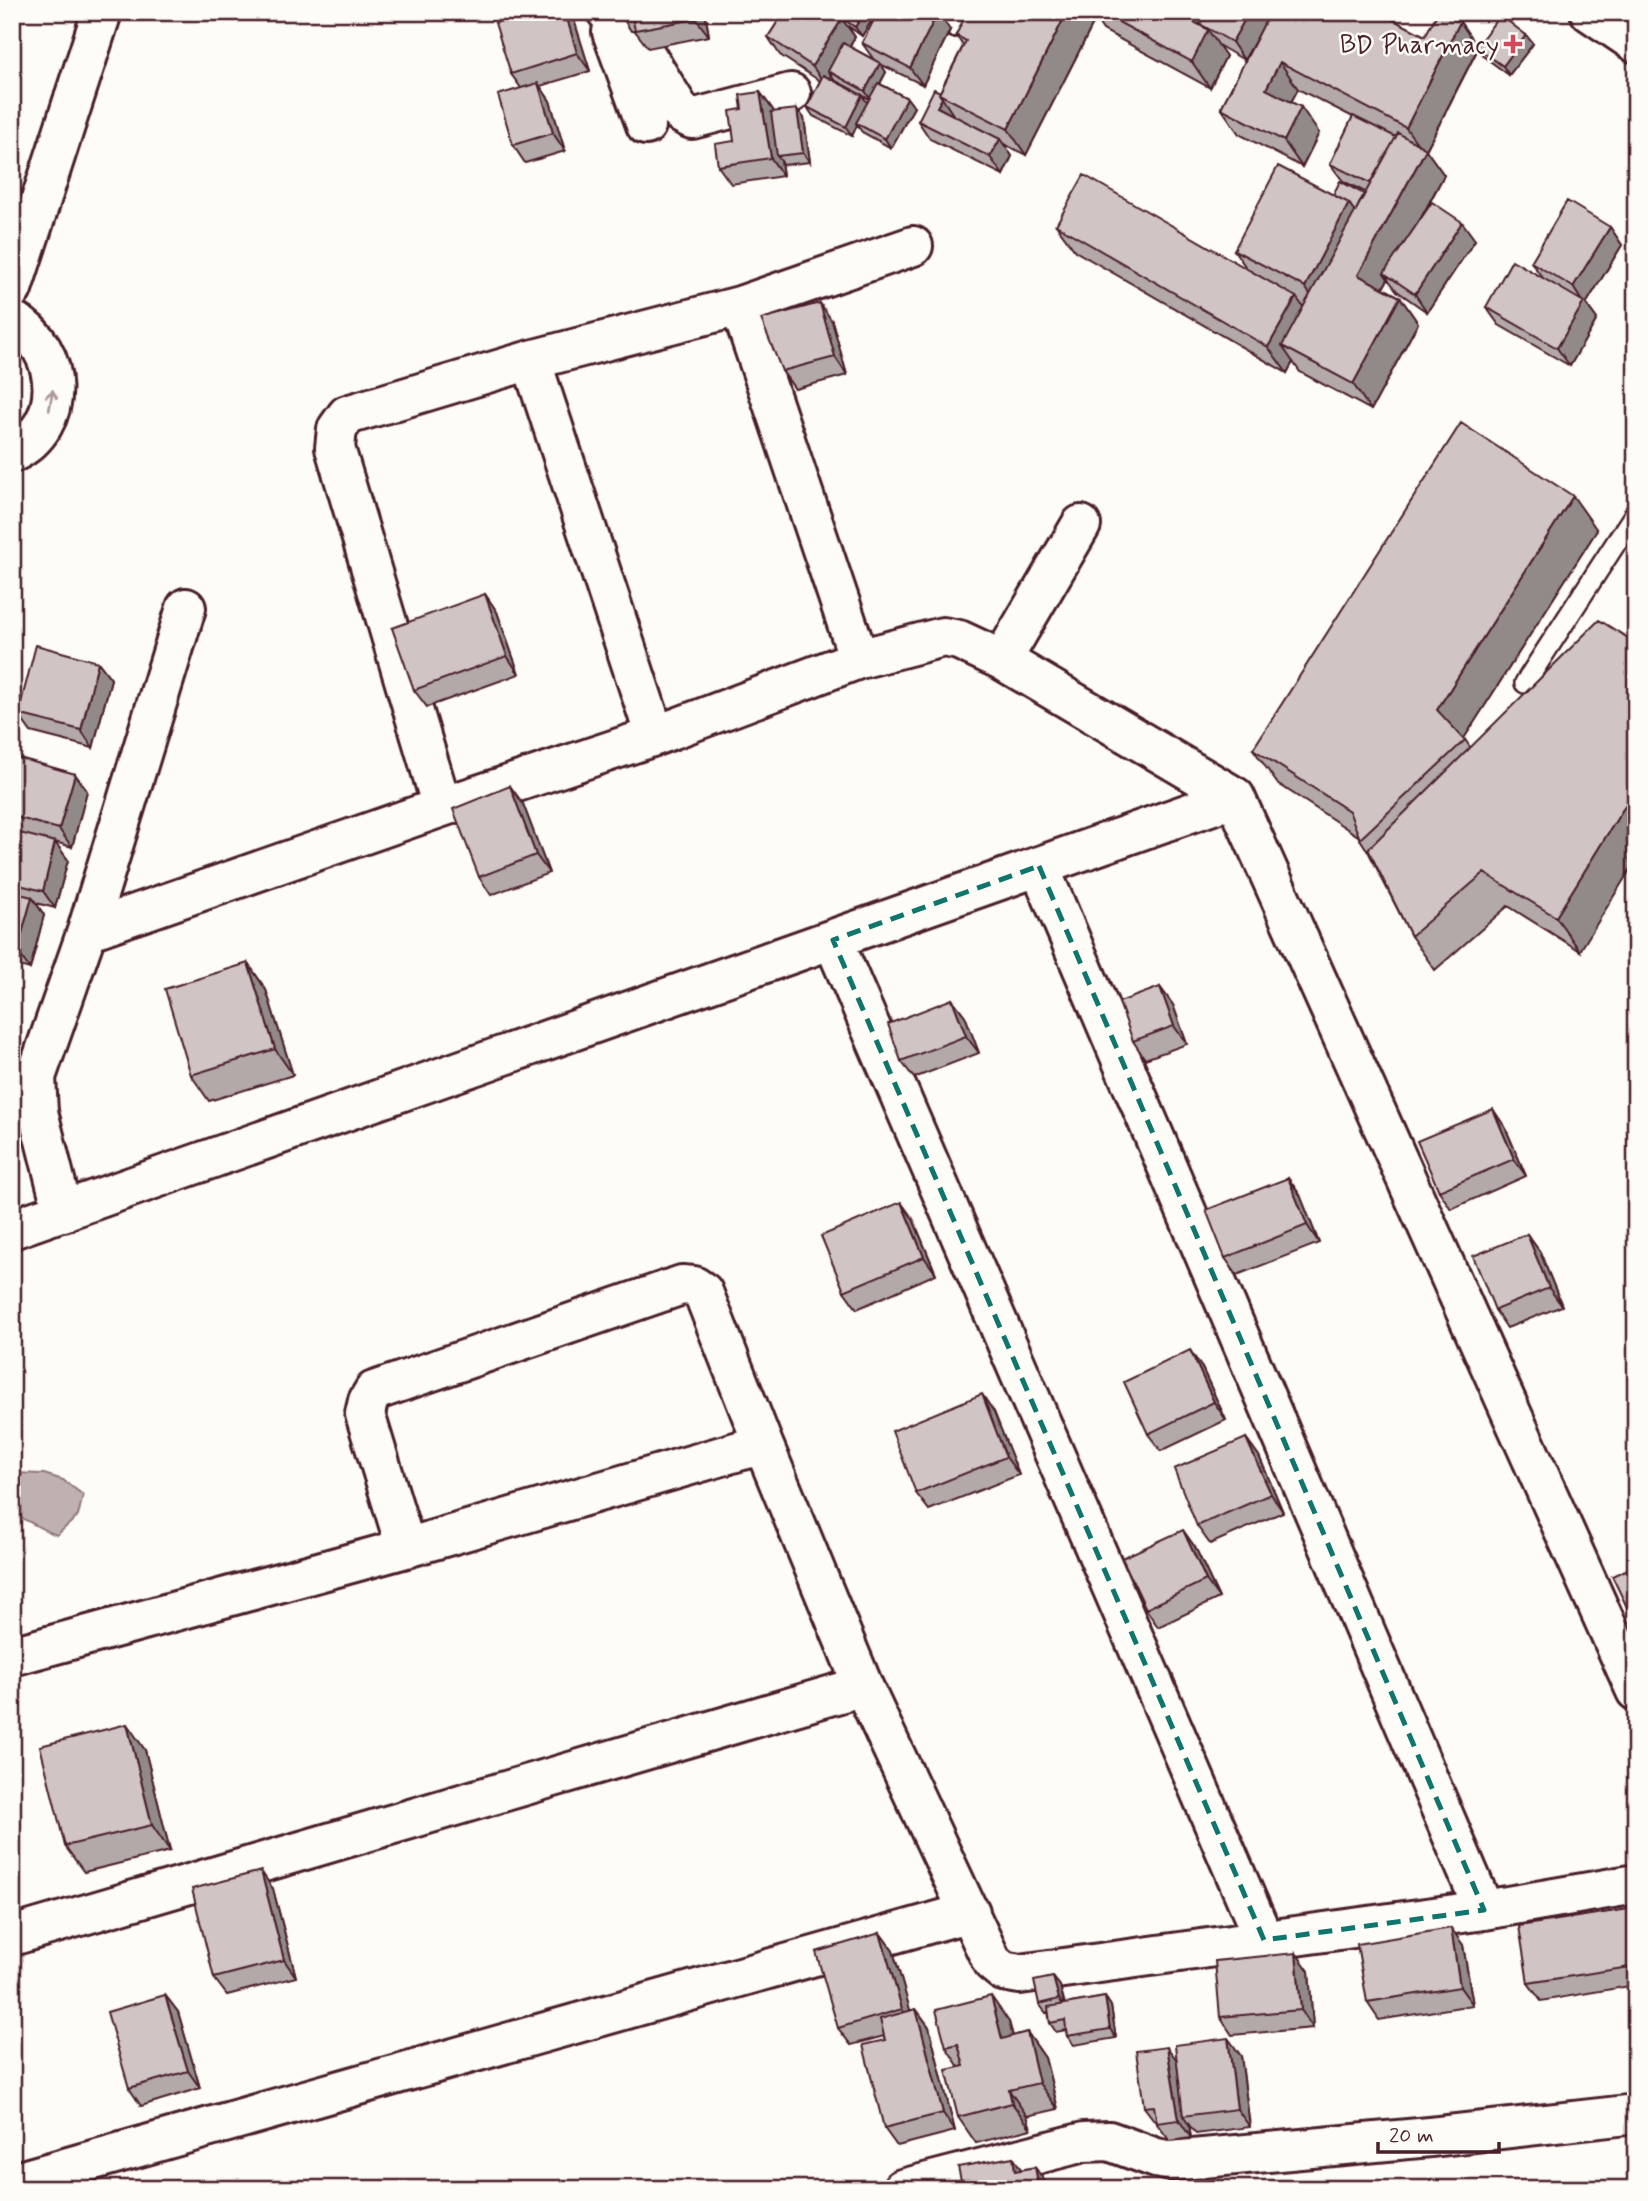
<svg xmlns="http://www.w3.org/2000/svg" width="1648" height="2201" viewBox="0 0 1648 2201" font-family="Mynerve,sans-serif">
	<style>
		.water { fill: #c0b1b1; stroke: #91777b; stroke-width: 2 }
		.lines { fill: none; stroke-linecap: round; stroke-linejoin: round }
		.service-casing { stroke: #4a1f2b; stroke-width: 24 }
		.minor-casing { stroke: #4a1f2b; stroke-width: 44 }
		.trunk-casing { stroke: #4a1f2b; stroke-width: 44 }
		.service { stroke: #fdfcf7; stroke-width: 19 }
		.minor { stroke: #fdfcf7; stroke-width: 38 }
		.trunk { stroke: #fdfcf7; stroke-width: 38 }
		.wall { fill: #b3a9a9; stroke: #4a1f2b; stroke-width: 2; fill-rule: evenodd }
		.shaded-wall { fill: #928a89; stroke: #4a1f2b; stroke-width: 2 }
		.building { fill: #d0c5c4; stroke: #4a1f2b; stroke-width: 2 }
		.oneway { stroke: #ac999b }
		.marked { fill: none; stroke: #0f766e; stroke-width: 5; stroke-dasharray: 14 9; stroke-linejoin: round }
		.poi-dot { fill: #d1495b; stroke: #fdfcf7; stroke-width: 2.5 }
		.labels { text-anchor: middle; stroke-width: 5; stroke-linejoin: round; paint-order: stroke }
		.poi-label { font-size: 26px; fill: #4a1f2b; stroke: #fdfcf7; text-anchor: end }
	</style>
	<rect width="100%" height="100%" fill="#fdfcf7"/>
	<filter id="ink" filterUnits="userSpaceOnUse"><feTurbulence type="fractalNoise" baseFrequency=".0143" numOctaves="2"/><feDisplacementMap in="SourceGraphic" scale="14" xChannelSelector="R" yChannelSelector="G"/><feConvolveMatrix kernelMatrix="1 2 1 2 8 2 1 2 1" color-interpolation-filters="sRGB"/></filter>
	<g filter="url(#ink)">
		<path class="water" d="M 12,1473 L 44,1474 L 63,1480 L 83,1495 L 78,1516 L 57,1535 C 40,1530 29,1519 12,1515 Z"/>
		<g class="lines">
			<defs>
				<path id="service" d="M 1525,683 L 1636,512"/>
				<path id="minor" d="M 607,12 L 645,54 L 682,114 L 692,119 L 791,93
					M 954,17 L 957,12
					M 612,32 L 646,125
					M 12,289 L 102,12
					M 740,306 L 859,659
					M 12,320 C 64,349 68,426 12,453
					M 531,360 L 655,736
					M 1002,660 L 1081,525
					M 442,807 L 335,448 L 337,429 L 347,415 L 531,360 L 740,306 L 913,246
					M 1039,866 L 1484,1910
					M 87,931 L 442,807 L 655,736 L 859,659 L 943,637 L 959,640 L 1002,660 L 1235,797 L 1636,1691
					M 833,940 L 1264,1940
					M 63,1212 L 38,1112 L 36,1077 L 87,931 L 186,608
					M 12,1229 L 1235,797
					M 406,1548 L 365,1414 L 368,1401 L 374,1391 L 682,1285 L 694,1286 L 703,1292 L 763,1444 L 863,1686 L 992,1962 L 1003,1971 L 1020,1974 L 1484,1910 L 1636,1884
					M 12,1656 L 406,1548 L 763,1444
					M 12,1936 L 863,1686
					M 12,2183 L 970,1912
					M 902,2189 L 1084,2142 L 1109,2141 L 1156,2158 L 1171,2161 L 1430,2137 L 1636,2114"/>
				<path id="trunk" d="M 1590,12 L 1636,43"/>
			</defs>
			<use href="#service" class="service-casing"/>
			<use href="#minor" class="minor-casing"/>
			<use href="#trunk" class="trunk-casing"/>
			<use href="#service" class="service"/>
			<use href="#minor" class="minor"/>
			<use href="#trunk" class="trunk"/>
		</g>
		<path class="wall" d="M 501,12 L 516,12 L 504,16 Z
			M 529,12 L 569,12 L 574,20 L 590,71 L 540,86 L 550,101 L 565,151 L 525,163 L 513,145 L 521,88 L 511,74 Z
			M 619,12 L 705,12 L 709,36 L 648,48 L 635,31 L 631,31 Z
			M 784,12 L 877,12 L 862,36 L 848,26 L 855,37 L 849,47 L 874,60 L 862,43 L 950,30 L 923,85 L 880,64 L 886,72 L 880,84 L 907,98 L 914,107 L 891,148 L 862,132 L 857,125 L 852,136 L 813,116 L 807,107 L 820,81 L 780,55 L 768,37 ZM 831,75 L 834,80 L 853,90 L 829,78 ZM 862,95 L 869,99 L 867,103 Z
			M 1091,12 L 1378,12 L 1425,36 L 1460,22 L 1477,46 L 1526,35 L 1533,44 L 1509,75 L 1483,56 L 1478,49 L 1426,150 L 1444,175 L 1421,219 L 1475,240 L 1427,312 L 1397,291 L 1388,279 L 1383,288 L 1400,297 L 1418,323 L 1371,410 L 1300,372 L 1293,362 L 1287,373 L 1075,251 L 1056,225 L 1247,269 L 1234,250 L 1333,195 L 1364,194 L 1365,192 L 1343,181 L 1330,164 L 1353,117 L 1298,89 L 1291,102 L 1319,133 L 1302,167 L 1239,134 L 1221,108 L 1254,44 L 1244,60 L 1218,45 L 1226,56 L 1210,88 L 1103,30 Z
			M 1093,24 L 1026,155 L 1004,144 L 1012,156 L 1003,175 L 930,139 L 918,121 L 940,92 L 963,46 L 956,35 Z
			M 760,92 L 773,110 L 773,112 L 804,118 L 810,162 L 783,165 L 781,161 L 783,176 L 731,184 L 718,166 L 734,141 L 742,109 Z
			M 1610,227 L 1622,245 L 1586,304 L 1597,319 L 1570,366 L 1499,325 L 1486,307 L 1542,277 L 1531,262 Z
			M 832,321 L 847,375 L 795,389 L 782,371 Z
			M 1597,530 L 1464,738 L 1470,747 L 1580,951 L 1508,906 L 1435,970 L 1411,936 L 1369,853 L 1358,836 L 1277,783 L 1253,749 Z
			M 485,594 L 497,612 L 519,674 L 427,707 L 414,690 Z
			M 98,662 L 111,679 L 93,748 L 31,732 L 18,714 Z
			M 12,756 L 75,774 L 87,791 L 72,847 L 55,842 L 68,860 L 55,908 L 36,903 L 44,915 L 30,969 L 12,964 Z
			M 510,786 L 523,804 L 549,873 L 491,895 L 479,877 Z
			M 248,963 L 266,990 L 293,1075 L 209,1101 L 191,1075 Z
			M 1160,987 L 1173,1005 L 1187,1044 L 1145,1059 L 1133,1041 Z
			M 952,999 L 965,1016 L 979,1053 L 914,1078 L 901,1061 Z
			M 1505,1127 L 1526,1176 L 1451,1209 L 1439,1191 Z
			M 1288,1178 L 1300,1195 L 1319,1243 L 1237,1275 L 1225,1258 Z
			M 913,1219 L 936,1274 L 857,1309 L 844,1291 Z
			M 1527,1234 L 1540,1252 L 1562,1306 L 1507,1328 L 1495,1310 Z
			M 1202,1368 L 1226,1420 L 1161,1451 L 1148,1434 Z
			M 994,1412 L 1019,1475 L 929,1510 L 916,1493 Z
			M 1246,1438 L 1259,1456 L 1283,1512 L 1210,1544 L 1197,1526 Z
			M 1195,1547 L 1219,1598 L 1158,1627 L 1146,1609 Z
			M 145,1750 L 170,1851 L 84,1872 L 65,1846 Z
			M 273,1889 L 296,1977 L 227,1995 L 214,1978 Z
			M 1636,1920 L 1636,1985 L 1541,2001 L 1528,1983 Z
			M 880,1933 L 893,1951 L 910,2011 L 916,2009 L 929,2027 L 955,2131 L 897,2146 L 884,2128 L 885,2040 L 884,2036 L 851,2045 L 838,2028 Z
			M 1463,1945 L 1473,2005 L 1379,2020 L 1367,2002 Z
			M 1296,1953 L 1309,1971 L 1313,2028 L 1232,2035 L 1220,2017 Z
			M 1053,1977 L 1060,1986 L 1065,2004 L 1105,1997 L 1111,2006 L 1116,2038 L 1074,2045 L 1067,2036 L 1066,2030 L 1056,2032 L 1050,2023 L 1048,2012 L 1046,2013 L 1039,2004 Z
			M 165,1995 L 178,2012 L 200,2088 L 141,2106 L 129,2088 Z
			M 1009,2022 L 1013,2036 L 1027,2032 L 1045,2058 L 1058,2109 L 1027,2116 L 1031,2129 L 976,2143 L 958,2117 L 959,2067 L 946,2047 Z
			M 1241,2056 L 1250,2127 L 1196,2134 L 1189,2125 L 1191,2138 L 1170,2141 L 1144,2107 L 1176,2060 Z"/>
		<path class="shaded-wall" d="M 565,12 L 569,12 L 574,20 L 590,71 L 577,53 Z
			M 695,12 L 705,12 L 709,36 L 696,19 Z
			M 865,12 L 877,12 L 862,36 L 855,27 Z
			M 938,12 L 950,30 L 923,85 L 910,68 Z
			M 1067,12 L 1085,12 L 1093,24 L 1026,155 L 1008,129 Z
			M 1190,12 L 1222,12 L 1200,24 L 1207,33 L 1208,30 L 1226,56 L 1210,88 L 1192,62 L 1187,18 Z
			M 1249,12 L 1272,12 L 1244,60 L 1232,42 Z
			M 842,19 L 855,37 L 832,73 L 828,71 L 831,75 L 825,84 L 812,66 Z
			M 1460,22 L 1478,48 L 1426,150 L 1444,175 L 1389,277 L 1384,273 L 1388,279 L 1376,301 L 1358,275 L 1424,153 L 1406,128 Z
			M 1526,35 L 1533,44 L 1509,75 L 1503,66 Z
			M 1280,62 L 1298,89 L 1284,115 L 1266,89 Z
			M 880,63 L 886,72 L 871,100 L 865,91 Z
			M 538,83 L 550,101 L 565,151 L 553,133 Z
			M 760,92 L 773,110 L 780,156 L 777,156 L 781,161 L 783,176 L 771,158 Z
			M 862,95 L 868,104 L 856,123 L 857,125 L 852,136 L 846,127 Z
			M 907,98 L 914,107 L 891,148 L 885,139 Z
			M 942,98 L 954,116 L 937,107 Z
			M 1301,107 L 1319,133 L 1302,167 L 1284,141 Z
			M 797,109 L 804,118 L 810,162 L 803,153 Z
			M 1000,139 L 1012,156 L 1003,175 L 990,157 Z
			M 1349,203 L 1367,229 L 1323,313 L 1305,287 Z
			M 1462,222 L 1475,240 L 1427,312 L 1415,294 Z
			M 1610,227 L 1622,245 L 1586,304 L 1597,319 L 1570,366 L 1557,348 L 1583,303 L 1573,287 Z
			M 1296,297 L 1315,323 L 1282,346 L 1293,362 L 1287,373 L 1268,347 Z
			M 1400,297 L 1418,323 L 1371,410 L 1353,384 Z
			M 820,303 L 832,321 L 847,375 L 835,357 Z
			M 1573,496 L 1597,530 L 1461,743 L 1437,710 Z
			M 485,594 L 497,612 L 519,674 L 507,656 Z
			M 98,662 L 111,679 L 93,748 L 81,730 Z
			M 75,774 L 87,791 L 72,847 L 59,829 Z
			M 510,786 L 523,804 L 549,873 L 536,855 Z
			M 1636,788 L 1636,860 L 1580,951 L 1556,917 Z
			M 55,842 L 68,860 L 55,908 L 43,891 Z
			M 32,897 L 44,915 L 30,969 L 17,951 Z
			M 248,963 L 266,990 L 293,1075 L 275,1049 Z
			M 1160,987 L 1173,1005 L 1187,1044 L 1174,1026 Z
			M 952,999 L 965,1016 L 979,1053 L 966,1036 Z
			M 1493,1109 L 1505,1127 L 1526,1176 L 1514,1159 Z
			M 1288,1178 L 1300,1195 L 1319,1243 L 1307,1225 Z
			M 901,1202 L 913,1219 L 936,1274 L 924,1257 Z
			M 1527,1234 L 1540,1252 L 1562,1306 L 1549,1288 Z
			M 1190,1350 L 1202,1368 L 1226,1420 L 1214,1402 Z
			M 982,1394 L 994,1412 L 1019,1475 L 1006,1457 Z
			M 1246,1438 L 1259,1456 L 1283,1512 L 1271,1494 Z
			M 1183,1530 L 1195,1547 L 1219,1598 L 1206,1580 Z
			M 127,1724 L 145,1750 L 170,1851 L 152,1825 Z
			M 261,1871 L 273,1889 L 296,1977 L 284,1960 Z
			M 1629,1909 L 1636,1920 L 1636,1955 Z
			M 1451,1928 L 1463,1945 L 1473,2005 L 1460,1987 Z
			M 880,1933 L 893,1951 L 915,2027 L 902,2009 Z
			M 1296,1953 L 1309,1971 L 1313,2028 L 1301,2010 Z
			M 1053,1977 L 1060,1986 L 1065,2008 L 1059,1999 Z
			M 165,1995 L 178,2012 L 200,2088 L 188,2071 Z
			M 991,1996 L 1009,2022 L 1020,2065 L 1002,2039 Z
			M 1105,1997 L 1111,2006 L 1116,2038 L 1110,2029 Z
			M 916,2009 L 929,2027 L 955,2131 L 943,2113 Z
			M 1027,2032 L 1045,2058 L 1058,2109 L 1039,2083 Z
			M 1228,2038 L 1241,2056 L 1250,2127 L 1237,2109 Z
			M 1167,2047 L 1180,2064 L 1183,2116 L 1189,2125 L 1191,2138 L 1179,2120 Z
			M 1009,2090 L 1027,2116 L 1031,2129 L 1012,2103 Z
			M 1013,2157 L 1031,2184 L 1015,2171 Z
			M 1035,2167 L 1050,2189 L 1039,2189 Z"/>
		<path class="building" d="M 529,12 L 565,12 L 577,53 L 511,74 L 495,23 Z
			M 631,12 L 695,12 L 696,19 L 635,30 Z
			M 784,12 L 832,12 L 842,19 L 812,66 L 768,37 Z
			M 834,12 L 865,12 L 855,27 Z
			M 878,12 L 938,12 L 910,68 L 862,43 Z
			M 967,12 L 1067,12 L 1008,129 L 939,94 L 966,41 L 956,35 Z
			M 1100,12 L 1190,12 L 1187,18 L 1208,30 L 1192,62 Z
			M 1207,12 L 1249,12 L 1232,42 L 1200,24 Z
			M 1270,12 L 1378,12 L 1425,36 L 1438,12 L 1442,12 L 1460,22 L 1406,128 L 1280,62 L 1266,89 L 1301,107 L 1284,141 L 1221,108 Z
			M 1500,15 L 1526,35 L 1503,66 L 1476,47 Z
			M 843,43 L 880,63 L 865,91 L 828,71 Z
			M 823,75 L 862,95 L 846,127 L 807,107 Z
			M 538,83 L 553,133 L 513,145 L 498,95 Z
			M 878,83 L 907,98 L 885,139 L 856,123 Z
			M 934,89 L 940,92 L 939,94 L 942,98 L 937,107 L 1000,139 L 990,157 L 918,121 Z
			M 760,92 L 771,158 L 718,166 L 715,144 L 734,141 L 730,111 L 742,109 L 740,95 Z
			M 797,109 L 803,153 L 777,156 L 771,112 Z
			M 1353,116 L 1396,137 L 1370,183 L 1330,164 Z
			M 1398,133 L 1426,149 L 1358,275 L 1400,297 L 1353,384 L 1282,346 Z
			M 1278,166 L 1349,203 L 1305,287 L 1234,250 Z
			M 1084,175 L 1296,297 L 1268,347 L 1056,225 Z
			M 1340,181 L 1364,194 L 1355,212 L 1349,203 L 1333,195 Z
			M 1567,201 L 1610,227 L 1573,287 L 1531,262 Z
			M 1432,202 L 1462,222 L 1415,294 L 1384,273 Z
			M 1636,212 L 1636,222 L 1631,219 Z
			M 1512,260 L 1584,302 L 1557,348 L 1486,307 Z
			M 820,303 L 835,357 L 782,371 L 761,319 Z
			M 1461,423 L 1573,496 L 1437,710 L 1465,740 L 1360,839 L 1349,811 L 1253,749 Z
			M 485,594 L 507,656 L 414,690 L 392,628 Z
			M 1599,620 L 1636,643 L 1636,788 L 1556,917 L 1484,873 L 1411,936 L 1368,849 Z
			M 36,645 L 98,662 L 81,730 L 18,714 Z
			M 12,756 L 75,774 L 59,829 L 12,816 Z
			M 510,786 L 536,855 L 479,877 L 453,809 Z
			M 12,831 L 55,842 L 43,891 L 12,883 Z
			M 12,892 L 32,897 L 17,951 L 12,950 Z
			M 248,963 L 275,1049 L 191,1075 L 165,989 Z
			M 1160,987 L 1174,1026 L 1133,1041 L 1119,1002 Z
			M 952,999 L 966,1036 L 901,1061 L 888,1024 Z
			M 1493,1109 L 1514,1159 L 1439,1191 L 1417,1141 Z
			M 1288,1178 L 1307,1225 L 1225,1258 L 1206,1210 Z
			M 901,1202 L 924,1257 L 844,1291 L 821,1236 Z
			M 1527,1234 L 1549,1288 L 1495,1310 L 1473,1256 Z
			M 1190,1350 L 1214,1402 L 1148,1434 L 1124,1382 Z
			M 982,1394 L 1006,1457 L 916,1493 L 892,1431 Z
			M 1246,1438 L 1271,1494 L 1197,1526 L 1174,1469 Z
			M 1183,1530 L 1206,1580 L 1146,1609 L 1122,1558 Z
			M 1636,1565 L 1636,1626 L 1612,1576 Z
			M 127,1724 L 152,1825 L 65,1846 L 40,1746 Z
			M 261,1871 L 284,1960 L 214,1978 L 192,1889 Z
			M 1629,1909 L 1636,1955 L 1636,1966 L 1528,1983 L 1519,1926 Z
			M 1451,1928 L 1460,1987 L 1367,2002 L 1357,1944 Z
			M 880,1933 L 902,2009 L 838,2028 L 816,1952 Z
			M 1296,1953 L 1301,2010 L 1220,2017 L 1215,1961 Z
			M 1053,1977 L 1059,1999 L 1039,2004 L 1034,1981 Z
			M 165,1995 L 188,2071 L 129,2088 L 107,2012 Z
			M 991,1996 L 1002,2039 L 1027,2032 L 1039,2083 L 1009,2090 L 1012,2103 L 958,2117 L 946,2070 L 964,2066 L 958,2044 L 946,2047 L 936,2010 Z
			M 1105,1997 L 1110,2029 L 1067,2036 L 1065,2020 L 1050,2023 L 1048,2007 Z
			M 916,2009 L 943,2113 L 884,2128 L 863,2045 L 885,2040 L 880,2019 Z
			M 1228,2038 L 1237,2109 L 1183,2116 L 1175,2045 Z
			M 1167,2047 L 1179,2120 L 1157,2123 L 1154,2106 L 1144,2107 L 1136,2051 Z
			M 1013,2157 L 1015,2171 L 1035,2167 L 1039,2189 L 963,2189 L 958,2167 Z"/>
		<defs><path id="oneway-shaft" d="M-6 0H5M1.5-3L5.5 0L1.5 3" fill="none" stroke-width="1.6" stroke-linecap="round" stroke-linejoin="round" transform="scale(1.75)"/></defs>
		<use class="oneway" href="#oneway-shaft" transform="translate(51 400) rotate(-80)"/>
	</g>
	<path class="marked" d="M 1039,866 L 1484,1910 L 1264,1940 L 833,940 Z"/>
	<path class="poi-dot" d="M1509.5 33.5h7v7h7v7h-7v7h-7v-7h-7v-7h7z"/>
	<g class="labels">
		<g class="poi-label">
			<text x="1499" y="53">BD Pharmacy</text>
		</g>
	</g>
	<rect width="1648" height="2201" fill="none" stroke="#fdfcf7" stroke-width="42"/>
	<rect x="21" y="21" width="1606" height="2159" fill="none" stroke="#4a1f2b" stroke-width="2.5" filter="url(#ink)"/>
	<path d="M1378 2142v10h121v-10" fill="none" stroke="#4a1f2b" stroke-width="3.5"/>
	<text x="1389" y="2142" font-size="21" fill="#4a1f2b" stroke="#fdfcf7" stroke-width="5" paint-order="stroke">20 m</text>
</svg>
